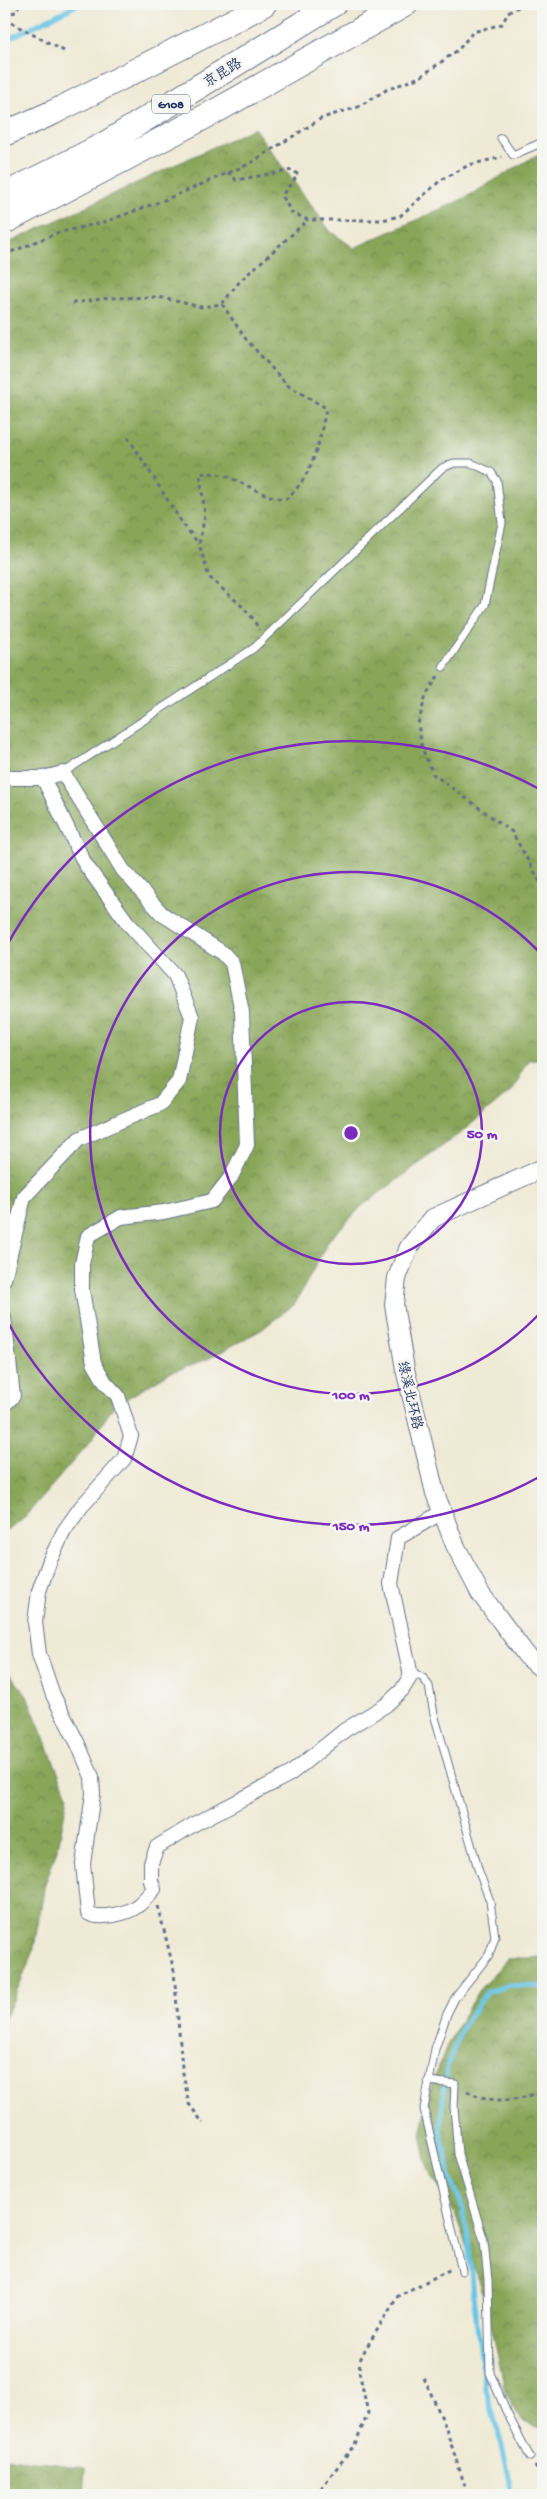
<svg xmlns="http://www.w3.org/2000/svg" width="547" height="2499" viewBox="0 0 547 2499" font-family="'Gochi Hand','LXGW WenKai TC',sans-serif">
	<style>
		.forest { fill: url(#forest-crowns); stroke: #526a5b }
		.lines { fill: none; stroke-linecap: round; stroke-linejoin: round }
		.stream { stroke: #67c5e5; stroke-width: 5 }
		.service-casing { stroke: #657088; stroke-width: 9 }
		.minor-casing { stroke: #657088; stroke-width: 16 }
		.tertiary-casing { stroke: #657088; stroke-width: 20 }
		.trunk-casing { stroke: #657088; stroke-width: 26 }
		.path { stroke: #657088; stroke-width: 3; stroke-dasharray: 4 4; stroke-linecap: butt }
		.service { stroke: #fff; stroke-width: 7 }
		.minor { stroke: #fff; stroke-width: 14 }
		.tertiary { stroke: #fff; stroke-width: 18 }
		.trunk { stroke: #fff; stroke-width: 24 }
		.ring { fill: none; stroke: #7b2cbf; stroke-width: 2.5 }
		.labels { text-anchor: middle; stroke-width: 5; stroke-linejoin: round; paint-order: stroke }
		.shield { fill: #f6f6f2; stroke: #5d6b8a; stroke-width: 1 }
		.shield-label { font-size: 12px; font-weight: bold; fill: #1b2f5e }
		.street-label { font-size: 14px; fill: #1b2f5e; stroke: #f6f6f2 }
		.centre { fill: #7b2cbf; stroke: #f6f6f2; stroke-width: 2.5 }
		.ring-label { font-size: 15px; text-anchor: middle; font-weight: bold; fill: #7b2cbf; stroke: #f6f6f2; stroke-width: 5; stroke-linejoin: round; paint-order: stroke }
	</style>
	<defs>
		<pattern id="forest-crowns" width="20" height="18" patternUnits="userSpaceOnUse" patternTransform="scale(1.25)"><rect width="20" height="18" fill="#89a658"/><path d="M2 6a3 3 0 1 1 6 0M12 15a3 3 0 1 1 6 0" fill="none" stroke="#6f884c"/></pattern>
	</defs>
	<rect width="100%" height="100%" fill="#f6f6f2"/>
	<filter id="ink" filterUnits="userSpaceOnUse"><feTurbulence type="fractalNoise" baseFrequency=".02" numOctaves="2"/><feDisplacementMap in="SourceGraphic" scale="10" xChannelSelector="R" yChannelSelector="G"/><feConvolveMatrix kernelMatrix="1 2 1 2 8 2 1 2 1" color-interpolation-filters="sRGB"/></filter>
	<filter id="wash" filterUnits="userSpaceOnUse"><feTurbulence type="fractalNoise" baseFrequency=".0096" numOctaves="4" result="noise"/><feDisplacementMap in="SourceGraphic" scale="20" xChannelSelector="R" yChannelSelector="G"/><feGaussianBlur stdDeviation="1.12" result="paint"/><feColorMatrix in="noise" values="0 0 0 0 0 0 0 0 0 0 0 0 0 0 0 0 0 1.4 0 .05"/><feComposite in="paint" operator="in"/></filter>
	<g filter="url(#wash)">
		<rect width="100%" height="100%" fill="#efead5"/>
		<path class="forest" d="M 254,128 L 330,231 L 354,248 L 465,198 L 543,151 L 543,1058 L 528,1060 L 511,1091 L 463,1131 L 362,1206 L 329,1240 L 295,1304 L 261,1330 L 208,1359 L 169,1373 L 113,1407 L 90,1442 L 22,1520 L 4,1533 L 4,245 Z
			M 4,1673 L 11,1675 L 27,1696 L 68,1796 L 58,1847 L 45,1884 L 33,1953 L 4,2021 Z
			M 543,1957 L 543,2429 L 521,2421 L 505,2390 L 488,2310 L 456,2216 L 428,2169 L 421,2135 L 430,2089 L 449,2041 L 478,1991 L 507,1959 Z
			M 4,2457 L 85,2468 L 83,2495 L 4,2495 Z"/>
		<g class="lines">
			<path class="stream" d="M 4,41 L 79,4
				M 510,2495 L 510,2481 L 502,2446 L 485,2386 L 473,2295 L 468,2237 L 461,2204 L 450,2175 L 440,2129 L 447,2066 L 462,2027 L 487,1992 L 510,1985 L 543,1987"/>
		</g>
	</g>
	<g filter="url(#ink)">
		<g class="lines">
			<defs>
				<path id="service" d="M 501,138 L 513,155 L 543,142
					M 63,773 L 254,648 L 442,468 L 454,463 L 471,463 L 491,472 L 497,481 L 502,523 L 485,605 L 443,667
					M 410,1671 L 423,1678 L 429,1686 L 434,1714 L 479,1872 L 490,1901 L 495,1937 L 489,1955 L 455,1998 L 447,2014 L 435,2049 L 424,2109 L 462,2271
					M 428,2081 L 455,2084 L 454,2107 L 458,2154 L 484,2241 L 488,2280 L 490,2373 L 506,2411 L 530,2457"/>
				<path id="minor" d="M 4,778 L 43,778 L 63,773 L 123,870 L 162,914 L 223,953 L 232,963 L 242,1012 L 247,1145 L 231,1177 L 212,1201 L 164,1212 L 121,1217 L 88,1236 L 82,1264 L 82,1289 L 94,1363 L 105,1382 L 118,1396 L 131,1436 L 124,1459 L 81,1507 L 64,1531 L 50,1560 L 39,1591 L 35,1622 L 39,1654 L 53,1695 L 78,1744 L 92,1777 L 93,1794 L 83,1864 L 88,1913 C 99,1920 127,1914 137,1906 C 143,1902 149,1894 154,1889 L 151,1881 L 151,1863 L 157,1847 L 196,1823 L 290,1774 L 345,1730 L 386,1705 L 402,1690 L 410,1677 L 410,1671 L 391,1584 L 398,1538 L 442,1512
					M 4,1279 L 24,1197 L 79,1139 L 160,1104 L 179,1081 L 192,1017 L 175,975 L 127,922 L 85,864 L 43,778
					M 4,1317 L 13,1396 L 4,1405"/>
				<path id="tertiary" d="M 543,1168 L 433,1218 L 409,1247 L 397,1278 L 394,1305 L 405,1369 L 435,1493 L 455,1545 L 480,1593 L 527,1656 L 543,1670"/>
				<path id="trunk" d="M 4,134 L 54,112 L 237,19 L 264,4
					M 4,195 L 103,145 L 334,4
					M 4,222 L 214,112 L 406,4"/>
			</defs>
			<use href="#service" class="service-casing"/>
			<use href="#minor" class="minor-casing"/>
			<use href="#tertiary" class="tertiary-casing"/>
			<use href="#trunk" class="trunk-casing"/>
			<path class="path" d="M 4,14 L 16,12 L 19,4
				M 4,19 L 64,51
				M 228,172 L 236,180 L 293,170 L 298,175 L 282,195 L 291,212 L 308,220 L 382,220 L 400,216 L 441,180 L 469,165 L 502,157
				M 4,255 L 57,233 L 105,222 L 167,199 L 249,164 L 322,118 L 358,107 L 386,90 L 420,77 L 458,50 L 473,32 L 502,24 L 508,13 L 523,4
				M 72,303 L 110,298 L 158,297 L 201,307 L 222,304 L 240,281 L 308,220
				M 222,304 L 245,338 L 287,385 L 326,408 C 320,440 313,477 286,499 C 256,498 231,468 200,474 L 205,515 L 199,544 L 209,577 L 244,608 L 254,620 L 259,630
				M 128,437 L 182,523 L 199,544
				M 438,676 L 426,695 L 418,724 L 422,748 L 433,774 L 512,832 L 543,887
				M 158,1906 L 174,1971 L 182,2068 L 189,2104 L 203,2123
				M 467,2091 C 492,2105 517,2101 543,2091
				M 424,2378 L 444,2423 L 468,2495
				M 535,2466 L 543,2481
				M 316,2495 L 355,2444 L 368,2413 L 359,2371 L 360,2360 L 365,2350 L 398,2296 L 451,2269"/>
			<use href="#service" class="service"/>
			<use href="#minor" class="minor"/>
			<use href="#tertiary" class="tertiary"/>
			<use href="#trunk" class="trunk"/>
		</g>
	</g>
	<g class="ring">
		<circle cx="351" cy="1133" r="131"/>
		<path d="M542 1311A261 261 0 1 1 542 955"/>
		<path d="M541 1476A392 392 0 0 1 5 1317M5 949A392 392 0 0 1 541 790"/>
	</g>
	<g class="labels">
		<rect class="shield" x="152" y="94.5" width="38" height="19" rx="4"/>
		<g class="shield-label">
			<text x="171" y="108">G108</text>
		</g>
		<g class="street-label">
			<text transform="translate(222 72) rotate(-32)" y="5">京昆路</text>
			<text transform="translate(411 1395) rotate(77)" y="5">绿溪北环路</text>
		</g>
	</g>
	<circle cx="351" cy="1133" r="8" class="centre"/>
	<g class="ring-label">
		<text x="482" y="1138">50 m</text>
		<text x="351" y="1399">100 m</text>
		<text x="351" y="1530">150 m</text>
	</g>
	<rect width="547" height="2499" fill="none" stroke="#f6f6f2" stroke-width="20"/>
</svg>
